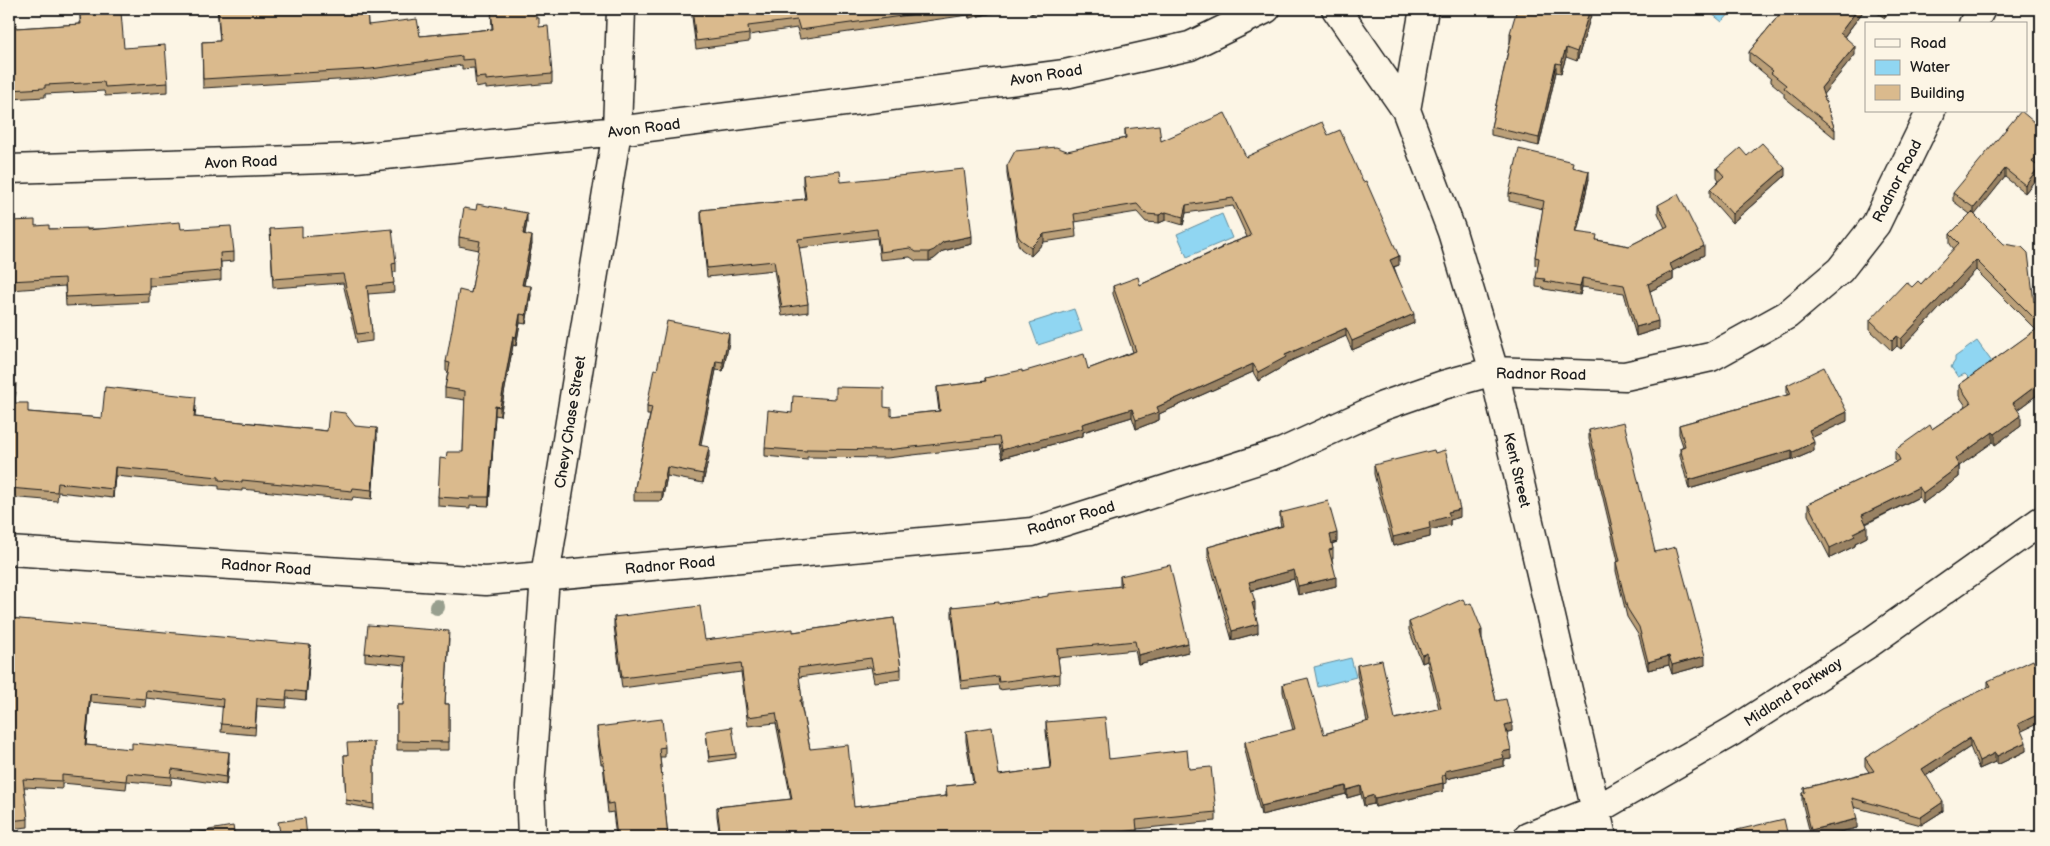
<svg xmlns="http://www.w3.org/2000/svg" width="2050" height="846" viewBox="0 0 2050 846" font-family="'Balsamiq Sans',sans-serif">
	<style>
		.water { fill: #90d6f2; stroke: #628c9c }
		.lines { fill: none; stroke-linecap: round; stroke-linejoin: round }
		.street-casing { stroke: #1c1c1c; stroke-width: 31 }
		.street { stroke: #fcf5e5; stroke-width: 28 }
		.tree { fill: #989f8e }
		.wall { fill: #bba079; stroke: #1c1c1c }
		.shaded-wall { fill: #998263; stroke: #1c1c1c }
		.building { fill: #daba8d; stroke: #1c1c1c }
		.labels { text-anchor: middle; stroke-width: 4.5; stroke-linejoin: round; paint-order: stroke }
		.street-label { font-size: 15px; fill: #1c1c1c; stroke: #fcf5e5 }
	</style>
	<rect width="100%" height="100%" fill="#fcf5e5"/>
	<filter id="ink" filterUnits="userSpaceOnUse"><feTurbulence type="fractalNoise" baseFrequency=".02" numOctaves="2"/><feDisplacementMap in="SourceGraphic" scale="10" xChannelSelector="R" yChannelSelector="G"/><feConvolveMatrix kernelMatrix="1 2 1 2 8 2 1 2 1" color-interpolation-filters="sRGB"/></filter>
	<g filter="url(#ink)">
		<path class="water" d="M 1706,9 L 1734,9 L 1722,22 Z
			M 1222,214 L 1232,238 L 1187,257 L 1177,234 Z
			M 1074,309 L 1082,331 L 1038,345 L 1030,323 Z
			M 1977,341 L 1992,362 L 1969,378 L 1965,374 L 1958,377 L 1951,367 L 1955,361 L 1955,357 Z
			M 1351,658 L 1356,677 L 1318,687 L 1314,667 Z"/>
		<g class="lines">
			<defs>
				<path id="street" d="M 1336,9 L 1406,110 L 1452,232 L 1494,371 L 1602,837
					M 1973,24 L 1981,9
					M 1406,110 L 1424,9
					M 9,169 L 356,158 L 617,131 L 1065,74 L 1190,46 L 1266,9
					M 9,551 L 486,581 L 1032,532 L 1283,452 L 1383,406 L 1443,385 L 1494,371 L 1625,376 L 1711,357 L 1787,315 L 1840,270 L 1876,224 L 1931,111
					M 532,837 L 530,787 L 545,576 L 617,131 L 621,9
					M 1528,837 L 1596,810 L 1733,731 L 1868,644 L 2041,521"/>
			</defs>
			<use href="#street" class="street-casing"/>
			<use href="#street" class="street"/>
		</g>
		<circle class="tree" cx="437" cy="607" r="8"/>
		<path class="wall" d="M 217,9 L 367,9 L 368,25 L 420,36 L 492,29 L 491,9 L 535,9 L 536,18 L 539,27 L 552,74 L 552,83 L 486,89 L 486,86 L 476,88 L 474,68 L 462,69 L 462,65 L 371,78 L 203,88 L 202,42 L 220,41 Z
			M 691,9 L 1011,9 L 969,18 L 968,15 L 800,39 L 797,28 L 749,35 L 749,42 L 696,49 Z
			M 1593,9 L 1577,61 L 1566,57 L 1561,73 L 1556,72 L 1539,146 L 1491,135 L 1491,127 L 1510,42 L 1510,33 Z
			M 1784,9 L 1865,9 L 1844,37 L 1855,55 L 1823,94 L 1835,130 L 1835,138 L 1784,97 L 1784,93 L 1771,82 L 1771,79 L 1749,61 L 1749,52 Z
			M 1871,9 L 1891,9 L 1885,18 Z
			M 80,15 L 168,83 L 168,92 L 105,96 L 104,91 L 45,94 L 45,97 L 10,99 L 10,95 L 9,95 L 9,23 L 16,28 L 80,24 Z
			M 2041,128 L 2041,159 L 2036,165 L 2039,175 L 2025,193 L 2005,177 L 1974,215 L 2034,302 L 2041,296 L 2041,392 L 2017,410 L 2021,426 L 1995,445 L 1993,442 L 1959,466 L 1959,477 L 1923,503 L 1919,497 L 1866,524 L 1867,537 L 1855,543 L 1855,546 L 1830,558 L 1808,515 L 1808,504 L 1896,462 L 1895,460 L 1895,450 L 1932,429 L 1966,406 L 1959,396 L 1959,385 L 2036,330 L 1976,270 L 1901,349 L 1897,346 L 1892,351 L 1870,330 L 1870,320 L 1912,287 L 1921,284 L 1954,249 L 1950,244 L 1950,234 L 1970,214 L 1953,201 L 1953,193 Z
			M 1125,129 L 1161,141 L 1246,157 L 1328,135 L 1399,265 L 1394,267 L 1414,323 L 1352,350 L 1346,336 L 1286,363 L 1286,365 L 1258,381 L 1253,372 L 1159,414 L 1159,420 L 1136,429 L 1132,417 L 1083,432 L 1083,436 L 1002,458 L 999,445 L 887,458 L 807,457 L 807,460 L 765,456 L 765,448 L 792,413 L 884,407 L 891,416 L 939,411 L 937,395 L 937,387 L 985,381 L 985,378 L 1022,372 L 1088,369 L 1133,352 L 1113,294 L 1113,286 L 1140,285 L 1221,248 L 1221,247 L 1247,237 L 1233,206 L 1186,213 L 1183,225 L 1166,220 L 1159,223 L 1146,222 L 1137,212 L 1075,222 L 1076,237 L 1044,242 L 1031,256 L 1021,249 L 1018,244 L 1007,174 L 1007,166 L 1125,138 Z
			M 1747,156 L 1785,176 L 1732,223 L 1710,198 L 1710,189 L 1719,180 L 1717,177 L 1717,168 Z
			M 1573,168 L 1589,179 L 1577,232 L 1597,240 L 1629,246 L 1665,228 L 1658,213 L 1658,205 L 1704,255 L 1673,270 L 1673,280 L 1650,291 L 1658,329 L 1636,336 L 1624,293 L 1582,287 L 1580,295 L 1544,289 L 1544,288 L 1536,287 L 1536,278 L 1538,266 L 1535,265 L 1535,257 L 1543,209 L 1509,201 L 1509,193 Z
			M 803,175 L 841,182 L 972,244 L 943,251 L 934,259 L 929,261 L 916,261 L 910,257 L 880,260 L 877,238 L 799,248 L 808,304 L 808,312 L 782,316 L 774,270 L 707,277 L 701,219 L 701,210 L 805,199 L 803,184 Z
			M 10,221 L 35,226 L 49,229 L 181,229 L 234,252 L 234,261 L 221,262 L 221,280 L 149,286 L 149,302 L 66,306 L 65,286 L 10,290 L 9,266 L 9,238 L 10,238 Z
			M 527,222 L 525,234 L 532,244 L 524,285 L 531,295 L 526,324 L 520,323 L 516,346 L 513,345 L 500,416 L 495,415 L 489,506 L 470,505 L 470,508 L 438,506 L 438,497 L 446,459 L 463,452 L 465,400 L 445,397 L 445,388 L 448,372 L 446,371 L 446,362 L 471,293 L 479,250 L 459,246 L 459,237 Z
			M 270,229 L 302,237 L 396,263 L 396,272 L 393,272 L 394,292 L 368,294 L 372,332 L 372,341 L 357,343 L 343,283 L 273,288 Z
			M 729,342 L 723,371 L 716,370 L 700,446 L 709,456 L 703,483 L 667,476 L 662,501 L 634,501 L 634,492 L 650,415 L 647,415 L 647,406 L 657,370 Z
			M 9,383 L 16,392 L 15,403 L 28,412 L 102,418 L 196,406 L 195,417 L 327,431 L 355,426 L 377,437 L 372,499 L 353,497 L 352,500 L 242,489 L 242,491 L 219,489 L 219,486 L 115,476 L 113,498 L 58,492 L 57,501 L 9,497 Z
			M 1787,385 L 1847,421 L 1812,437 L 1814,451 L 1793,460 L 1792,459 L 1689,489 L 1680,456 L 1680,448 L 1683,446 L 1679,434 L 1679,425 L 1787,395 Z
			M 1589,430 L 1655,552 L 1705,665 L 1672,674 L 1669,665 L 1648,670 L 1639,636 L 1627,617 L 1616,571 L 1616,562 L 1618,561 L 1589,439 Z
			M 1374,465 L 1460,517 L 1450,520 L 1450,525 L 1430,530 L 1430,537 L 1393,546 L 1374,474 Z
			M 1280,513 L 1337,542 L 1332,544 L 1333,549 L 1333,558 L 1332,558 L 1336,586 L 1298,595 L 1294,579 L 1251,591 L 1258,633 L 1232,640 L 1208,556 L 1208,547 L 1281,526 L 1280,522 Z
			M 1120,576 L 1188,652 L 1138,664 L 1135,650 L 1058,658 L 1060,674 L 1060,683 L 999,690 L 998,685 L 961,689 L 952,616 L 952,607 L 999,604 L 1120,586 Z
			M 614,617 L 705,640 L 793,632 L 894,618 L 901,669 L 901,679 L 874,682 L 871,667 L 799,677 L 802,700 L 802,709 L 810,749 L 854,807 L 946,796 L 946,786 L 973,783 L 966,741 L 966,731 L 999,775 L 1050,768 L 1046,731 L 1046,722 L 1109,759 L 1189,769 L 1216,812 L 1216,821 L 1137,829 L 1137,837 L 720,837 L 717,816 L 717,807 L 791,799 L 776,723 L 748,726 L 741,672 L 622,688 L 614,626 Z
			M 9,618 L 310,653 L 306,700 L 287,698 L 286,708 L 257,706 L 255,735 L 221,732 L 223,707 L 146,698 L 145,707 L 90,702 L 86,745 L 229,761 L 226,785 L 172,777 L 171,785 L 127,781 L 126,789 L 62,783 L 62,789 L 24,787 L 28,819 L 28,827 L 9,829 Z
			M 1409,622 L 1482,638 L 1496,701 L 1512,731 L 1507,732 L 1511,759 L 1504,760 L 1504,766 L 1446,779 L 1446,783 L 1443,784 L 1443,791 L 1375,807 L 1374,804 L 1364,806 L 1361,794 L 1347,798 L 1346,794 L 1261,815 L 1245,750 L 1245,742 L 1293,730 L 1283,692 L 1283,684 L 1324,734 L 1367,722 L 1357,674 L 1357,665 L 1395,719 L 1439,709 L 1427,661 L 1422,663 L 1409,630 Z
			M 449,639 L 445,704 L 449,704 L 449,750 L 397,750 L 397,705 L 403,705 L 405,665 L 365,661 L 365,653 Z
			M 2041,678 L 2041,722 L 2021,731 L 2026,751 L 1997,765 L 1995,762 L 1979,769 L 1970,747 L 1926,776 L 1943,811 L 1921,825 L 1854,807 L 1857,828 L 1818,837 L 1811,837 L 1802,802 L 1802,793 L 1804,793 L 1804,788 L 1869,772 L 1865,766 L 1865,758 L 1988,687 L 1988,681 Z
			M 597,727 L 665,747 L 665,757 L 660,757 L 668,837 L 616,837 L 613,812 L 608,813 L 603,764 L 601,764 L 597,736 Z
			M 706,731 L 736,754 L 736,758 L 709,762 Z
			M 374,742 L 374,809 L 346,804 L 344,755 L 348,755 Z"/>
		<path class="shaded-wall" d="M 972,9 L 1011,9 L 969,18 L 969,10 Z
			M 1031,9 L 1047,9 L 1031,14 Z
			M 1590,9 L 1593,9 L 1577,61 L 1577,52 Z
			M 1858,9 L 1865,9 L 1840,42 L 1840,33 Z
			M 1885,9 L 1891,9 L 1885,18 Z
			M 1855,46 L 1855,55 L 1821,97 L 1821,88 Z
			M 1566,48 L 1566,57 L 1561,73 L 1561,64 Z
			M 1556,63 L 1556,72 L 1539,146 L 1539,138 Z
			M 2041,151 L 2041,159 L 2032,170 L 2032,162 Z
			M 2039,167 L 2039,175 L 2025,193 L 2025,185 Z
			M 1785,168 L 1785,176 L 1732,223 L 1732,214 Z
			M 2005,169 L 2005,177 L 1974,216 L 1974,208 Z
			M 1589,171 L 1589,179 L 1575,240 L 1575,232 Z
			M 1186,205 L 1186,213 L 1183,225 L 1183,217 Z
			M 1166,212 L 1166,220 L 1159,223 L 1159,215 Z
			M 527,213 L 527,222 L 523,243 L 523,234 Z
			M 1044,234 L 1044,242 L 1031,256 L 1031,247 Z
			M 532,236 L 532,244 L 522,294 L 522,285 Z
			M 972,236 L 972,244 L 943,251 L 934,259 L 929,261 L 929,252 L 943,242 Z
			M 1704,246 L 1704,255 L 1670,272 L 1670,264 Z
			M 1399,256 L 1399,265 L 1390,268 L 1390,260 Z
			M 1976,260 L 1976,270 L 1901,349 L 1901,339 Z
			M 1673,271 L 1673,280 L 1648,292 L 1648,284 Z
			M 1582,278 L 1582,287 L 1580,295 L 1580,287 Z
			M 531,286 L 531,295 L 526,324 L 526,315 Z
			M 520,314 L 520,323 L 516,346 L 516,337 Z
			M 1414,314 L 1414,323 L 1352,350 L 1352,341 Z
			M 1658,321 L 1658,329 L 1636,336 L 1636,327 Z
			M 1346,328 L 1346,336 L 1286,363 L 1286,365 L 1258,381 L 1258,372 L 1285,355 Z
			M 729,333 L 729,342 L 723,371 L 723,362 Z
			M 513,336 L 513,345 L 500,416 L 500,407 Z
			M 1897,336 L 1897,346 L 1892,351 L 1892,341 Z
			M 716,361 L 716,370 L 699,454 L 699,445 Z
			M 1253,364 L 1253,372 L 1159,414 L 1159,420 L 1136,429 L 1136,420 L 1157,407 Z
			M 2041,382 L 2041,392 L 2013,413 L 2013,403 Z
			M 495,406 L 495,415 L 489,506 L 489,497 Z
			M 1132,409 L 1132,417 L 1083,432 L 1083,436 L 1002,458 L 1002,450 L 1082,424 Z
			M 1847,412 L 1847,421 L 1809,439 L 1809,430 Z
			M 2021,415 L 2021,426 L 1995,445 L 1995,434 Z
			M 377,428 L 377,437 L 372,499 L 372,490 Z
			M 1993,432 L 1993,442 L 1955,469 L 1955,459 Z
			M 1814,442 L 1814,451 L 1793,460 L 1793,452 Z
			M 709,447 L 709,456 L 703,483 L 703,474 Z
			M 1792,450 L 1792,459 L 1689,489 L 1689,480 Z
			M 1959,466 L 1959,477 L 1923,503 L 1923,493 Z
			M 115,467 L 115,476 L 113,498 L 113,489 Z
			M 667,467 L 667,476 L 662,501 L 662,492 Z
			M 1919,487 L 1919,497 L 1862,525 L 1862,515 Z
			M 1460,509 L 1460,517 L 1450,520 L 1450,525 L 1430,530 L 1430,537 L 1393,546 L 1393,537 L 1448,512 Z
			M 1867,526 L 1867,537 L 1855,543 L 1855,546 L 1830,558 L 1830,548 L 1853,533 Z
			M 1337,533 L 1337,542 L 1330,544 L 1330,535 Z
			M 1294,570 L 1294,579 L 1249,591 L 1249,582 Z
			M 1336,577 L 1336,586 L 1298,595 L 1298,586 Z
			M 1255,602 L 1255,611 L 1252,612 L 1252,603 Z
			M 1258,624 L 1258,633 L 1232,640 L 1232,631 Z
			M 1482,630 L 1482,638 L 1480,639 L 1480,631 Z
			M 1188,643 L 1188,652 L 1138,664 L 1138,655 Z
			M 310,645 L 310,653 L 306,700 L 306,692 Z
			M 1427,653 L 1427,661 L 1422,663 L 1422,655 Z
			M 1669,656 L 1669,665 L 1648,670 L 1648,662 Z
			M 1705,656 L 1705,665 L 1672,674 L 1672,665 Z
			M 90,694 L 90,702 L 85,753 L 85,745 Z
			M 2041,713 L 2041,722 L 2018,733 L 2018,724 Z
			M 1512,723 L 1512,731 L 1505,733 L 1505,725 Z
			M 1970,738 L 1970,747 L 1922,778 L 1922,769 Z
			M 2026,742 L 2026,751 L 1997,765 L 1997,756 Z
			M 1511,750 L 1511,759 L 1504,760 L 1504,766 L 1446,779 L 1445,771 L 1502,752 Z
			M 229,752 L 229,761 L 226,785 L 226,777 Z
			M 1995,753 L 1995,762 L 1979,769 L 1979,761 Z
			M 1443,783 L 1443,791 L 1375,807 L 1375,798 Z
			M 1346,786 L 1346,794 L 1261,815 L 1261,806 Z
			M 1361,786 L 1361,794 L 1347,798 L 1347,790 Z
			M 1374,795 L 1374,804 L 1364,806 L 1364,798 Z
			M 1943,802 L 1943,811 L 1921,825 L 1921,817 Z
			M 1857,819 L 1857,828 L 1818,837 L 1811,837 L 1811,830 Z"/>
		<path class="building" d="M 218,9 L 367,9 L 368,25 L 417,19 L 420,36 L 493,29 L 491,9 L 535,9 L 536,18 L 539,18 L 539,27 L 548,26 L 552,74 L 486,80 L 486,77 L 476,78 L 474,59 L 462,60 L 462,56 L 371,69 L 203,79 L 202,42 L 220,41 Z
			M 692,9 L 952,9 L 800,30 L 797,20 L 748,26 L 749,34 L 696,41 Z
			M 1517,9 L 1590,9 L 1577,52 L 1566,48 L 1561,64 L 1556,63 L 1539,138 L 1491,127 L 1512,34 L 1510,33 Z
			M 1784,9 L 1858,9 L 1840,33 L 1855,46 L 1821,88 L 1835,130 L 1784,88 L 1786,85 L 1771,73 L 1773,71 L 1749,52 Z
			M 121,12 L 124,48 L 165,45 L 168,83 L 105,87 L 104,82 L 45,85 L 45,88 L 10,90 L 10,87 L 9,87 L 9,23 L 16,22 L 16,28 L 81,24 L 80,15 Z
			M 2021,111 L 2041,128 L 2041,151 L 2032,162 L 2039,167 L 2025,185 L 2005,169 L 1974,208 L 1953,193 Z
			M 1225,113 L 1246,157 L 1322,122 L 1328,135 L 1340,130 L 1363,182 L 1366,181 L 1399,256 L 1390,260 L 1414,314 L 1352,341 L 1346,328 L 1285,355 L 1286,357 L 1258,372 L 1253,364 L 1157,407 L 1159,412 L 1136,420 L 1132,409 L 1082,424 L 1083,428 L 1002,450 L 999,437 L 887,450 L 807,449 L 807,451 L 765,448 L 768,410 L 792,413 L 793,396 L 836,399 L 836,387 L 884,388 L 884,407 L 891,408 L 891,416 L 940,411 L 937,387 L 986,381 L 985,378 L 1022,370 L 1022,372 L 1084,354 L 1088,369 L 1136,351 L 1113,286 L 1138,277 L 1140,285 L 1222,248 L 1221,247 L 1251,236 L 1233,198 L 1186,205 L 1183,217 L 1166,212 L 1159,215 L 1146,214 L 1137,204 L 1074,214 L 1076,229 L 1044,234 L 1031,247 L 1021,240 L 1018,236 L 1007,166 L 1015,151 L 1056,147 L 1067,151 L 1126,138 L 1125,129 L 1159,125 L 1161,141 Z
			M 1762,143 L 1785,168 L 1732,214 L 1710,189 L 1724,176 L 1717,168 L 1740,148 L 1747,156 Z
			M 1519,149 L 1573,162 L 1572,167 L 1589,171 L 1575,232 L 1597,235 L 1596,240 L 1629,246 L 1668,226 L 1658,205 L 1678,194 L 1704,246 L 1670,264 L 1673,271 L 1648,284 L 1658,321 L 1636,327 L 1624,285 L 1582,278 L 1580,287 L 1544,281 L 1545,279 L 1536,278 L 1539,258 L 1535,257 L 1544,201 L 1509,193 Z
			M 964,169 L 972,236 L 943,242 L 934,250 L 929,252 L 916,252 L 910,248 L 880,252 L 877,229 L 798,239 L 808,304 L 782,308 L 774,261 L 707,268 L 701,210 L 806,199 L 803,175 L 840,171 L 841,182 Z
			M 477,204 L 527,213 L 523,234 L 532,236 L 522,285 L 531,286 L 526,315 L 520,314 L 516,337 L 513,336 L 500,407 L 495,406 L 489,497 L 470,497 L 470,499 L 438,497 L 440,458 L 446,459 L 447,452 L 463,452 L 465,391 L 445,388 L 450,363 L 446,362 L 459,290 L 471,293 L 480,241 L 459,237 L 464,208 L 476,210 Z
			M 1972,212 L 2004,244 L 2022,247 L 2028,253 L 2034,302 L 2041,296 L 2041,325 L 1976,260 L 1901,339 L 1897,336 L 1892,341 L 1870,320 L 1906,282 L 1912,287 L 1918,281 L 1921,284 L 1959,243 L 1950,234 Z
			M 35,220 L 35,226 L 49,225 L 49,229 L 87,228 L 87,230 L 180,222 L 181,229 L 231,226 L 234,252 L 220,253 L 221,271 L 149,277 L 149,293 L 66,297 L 65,278 L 10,281 L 9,257 L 9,238 L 10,238 L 10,221 Z
			M 302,227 L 302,237 L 392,229 L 396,263 L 392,264 L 394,283 L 367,286 L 372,332 L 357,334 L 343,274 L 273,279 L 270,229 Z
			M 667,321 L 729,333 L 723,362 L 716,361 L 699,445 L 709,447 L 703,474 L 667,467 L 662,492 L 634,492 L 652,407 L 647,406 L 654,369 L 657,370 Z
			M 2041,326 L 2041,382 L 2013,403 L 2021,415 L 1995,434 L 1993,432 L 1955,459 L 1959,466 L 1923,493 L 1919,487 L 1862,515 L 1867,526 L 1853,533 L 1855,536 L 1830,548 L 1808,504 L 1900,460 L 1895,450 L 1930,425 L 1932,429 L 1971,403 L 1959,385 Z
			M 1824,367 L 1847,412 L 1809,430 L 1814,442 L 1793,452 L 1792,450 L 1689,480 L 1680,448 L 1685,446 L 1679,425 L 1791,394 L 1787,385 Z
			M 9,383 L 16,383 L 15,403 L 28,403 L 28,412 L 102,418 L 105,387 L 196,397 L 194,417 L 327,431 L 329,411 L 345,413 L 355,426 L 377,428 L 372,490 L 353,488 L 352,491 L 242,480 L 242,482 L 219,480 L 219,477 L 115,467 L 113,489 L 58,483 L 57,492 L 9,488 Z
			M 1624,422 L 1655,552 L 1676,547 L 1705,656 L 1672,665 L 1669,656 L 1648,662 L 1639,627 L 1627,608 L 1616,562 L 1620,561 L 1589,430 Z
			M 1434,450 L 1435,453 L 1445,450 L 1460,509 L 1448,512 L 1450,516 L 1429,522 L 1430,528 L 1393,537 L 1374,465 Z
			M 1328,501 L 1337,533 L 1330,535 L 1333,549 L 1329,550 L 1336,577 L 1298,586 L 1294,570 L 1249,582 L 1255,602 L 1252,603 L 1258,624 L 1232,631 L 1208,547 L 1283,526 L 1280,513 Z
			M 1170,565 L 1188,643 L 1138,655 L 1135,641 L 1057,649 L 1060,674 L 999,682 L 998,676 L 961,681 L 952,607 L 999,602 L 999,604 L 1048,596 L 1048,594 L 1122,586 L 1120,576 Z
			M 1463,599 L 1466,605 L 1471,603 L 1482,630 L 1480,631 L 1496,701 L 1506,699 L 1512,723 L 1505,725 L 1511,750 L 1502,752 L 1504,758 L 1445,771 L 1446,775 L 1442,776 L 1443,783 L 1375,798 L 1374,795 L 1364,798 L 1361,786 L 1347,790 L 1346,786 L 1261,806 L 1245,742 L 1295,729 L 1283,684 L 1308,678 L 1324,734 L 1369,721 L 1357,665 L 1382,660 L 1395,719 L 1441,708 L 1427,653 L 1422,655 L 1409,622 Z
			M 700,606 L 705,640 L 793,629 L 793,632 L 894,618 L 901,669 L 874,673 L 871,658 L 798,668 L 802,700 L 800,700 L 810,749 L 848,745 L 854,807 L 947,796 L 946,786 L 974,783 L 966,731 L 992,727 L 999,775 L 1051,768 L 1046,722 L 1105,717 L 1109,759 L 1187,750 L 1189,769 L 1211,767 L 1216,812 L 1136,820 L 1137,830 L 1077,837 L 721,837 L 717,807 L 792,799 L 776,713 L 748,717 L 741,663 L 622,678 L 614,617 Z
			M 9,618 L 310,645 L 306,692 L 287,690 L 286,700 L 257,698 L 255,727 L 221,724 L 223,699 L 146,690 L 145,699 L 90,694 L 85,745 L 132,749 L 132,743 L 229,752 L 226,777 L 172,769 L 171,777 L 127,773 L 126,781 L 62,775 L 62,781 L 23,779 L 28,819 L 9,821 Z
			M 368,625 L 449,631 L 445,704 L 449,704 L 449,742 L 397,741 L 397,705 L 403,705 L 406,657 L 365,653 Z
			M 2033,660 L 2041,678 L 2041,713 L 2018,724 L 2026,742 L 1997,756 L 1995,753 L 1979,761 L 1970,738 L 1922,769 L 1943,802 L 1921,817 L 1852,798 L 1857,819 L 1811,830 L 1802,793 L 1805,792 L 1804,788 L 1874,771 L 1865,758 L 1944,708 L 1991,686 L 1988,681 Z
			M 662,719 L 665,747 L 659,748 L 668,837 L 617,837 L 613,803 L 608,804 L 603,755 L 601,755 L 597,727 Z
			M 732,727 L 736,754 L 709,757 L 706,731 Z
			M 374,742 L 374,804 L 346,800 L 344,755 L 348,755 L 347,743 Z
			M 305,818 L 307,837 L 281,837 L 278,822 Z
			M 1784,819 L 1788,837 L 1737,837 L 1739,837 L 1737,830 Z
			M 233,826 L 235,837 L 144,837 L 209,831 L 209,830 Z
			M 451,836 L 451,837 L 436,837 Z"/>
	</g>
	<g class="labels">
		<g class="street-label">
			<text transform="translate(1046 75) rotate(-9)" y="5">Avon Road</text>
			<text transform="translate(644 128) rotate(-7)" y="5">Avon Road</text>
			<text transform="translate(241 162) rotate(-2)" y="5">Avon Road</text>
			<text transform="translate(1897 181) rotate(-63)" y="5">Radnor Road</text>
			<text transform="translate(1541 374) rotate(1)" y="5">Radnor Road</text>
			<text transform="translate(570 422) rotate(-81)" y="5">Chevy Chase Street</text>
			<text transform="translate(1517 470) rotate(77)" y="5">Kent Street</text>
			<text transform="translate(1071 518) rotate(-16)" y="5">Radnor Road</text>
			<text transform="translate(670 565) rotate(-5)" y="5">Radnor Road</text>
			<text transform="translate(266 567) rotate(4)" y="5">Radnor Road</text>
			<text transform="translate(1793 692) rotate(-33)" y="5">Midland Parkway</text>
		</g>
	</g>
	<rect width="2050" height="846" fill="none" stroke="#fcf5e5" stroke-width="30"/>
	<rect x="15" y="15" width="2020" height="816" fill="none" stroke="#1c1c1c" stroke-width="2" filter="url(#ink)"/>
	<rect x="1865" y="22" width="162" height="90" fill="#fcf5e5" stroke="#a29e95"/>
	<rect x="1875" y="39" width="25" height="8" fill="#fcf5e5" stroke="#a29e95"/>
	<text x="1910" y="48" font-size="15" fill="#1c1c1c">Road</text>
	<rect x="1875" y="60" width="25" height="15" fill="#90d6f2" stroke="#a29e95"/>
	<text x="1910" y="72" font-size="15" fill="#1c1c1c">Water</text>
	<rect x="1875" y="85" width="25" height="15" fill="#daba8d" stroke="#a29e95"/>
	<text x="1910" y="98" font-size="15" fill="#1c1c1c">Building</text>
</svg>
